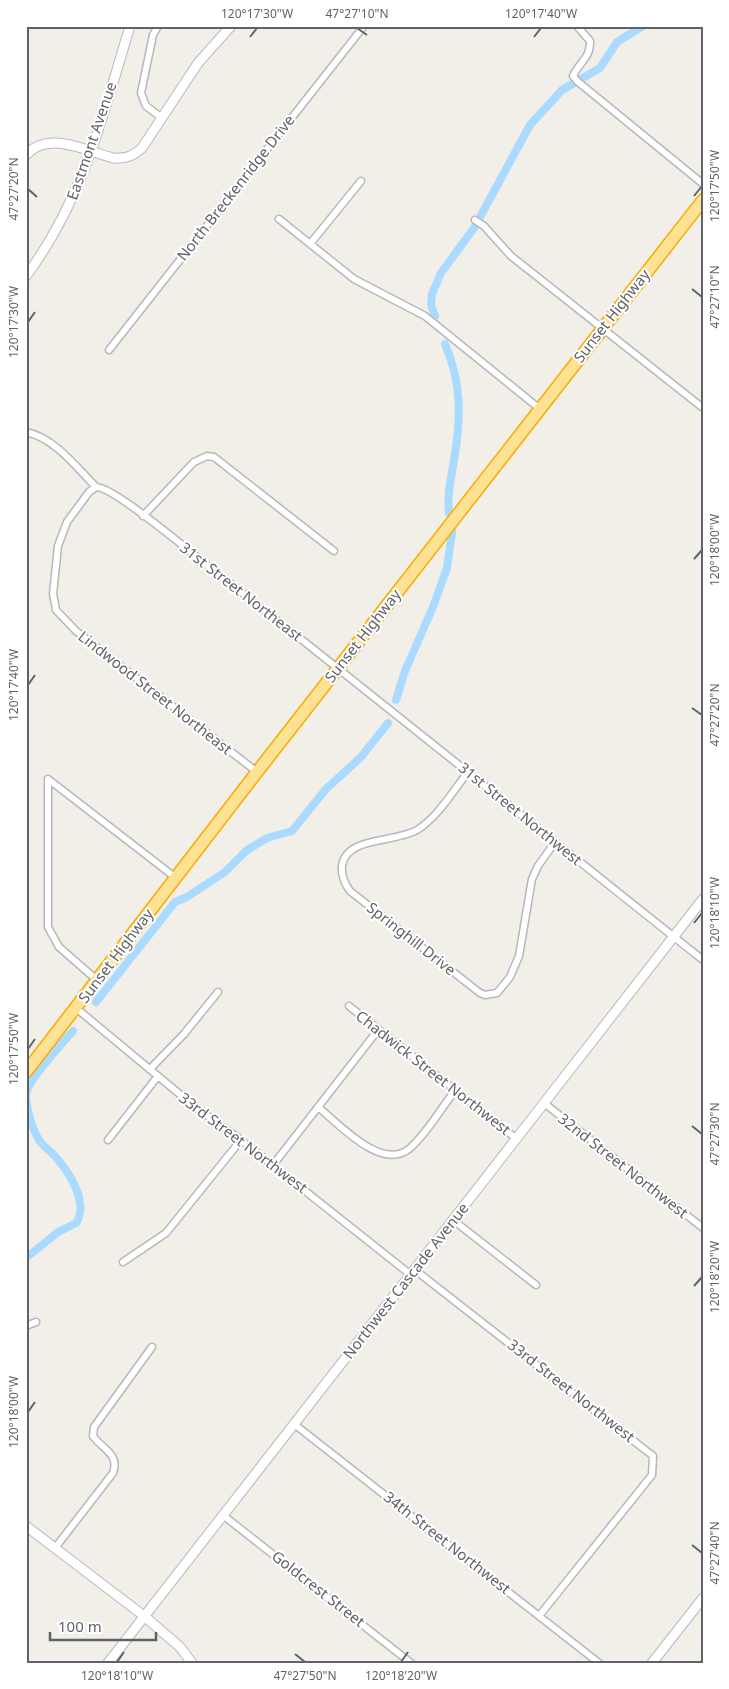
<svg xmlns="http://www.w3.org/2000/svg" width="729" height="1689" viewBox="0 0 729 1689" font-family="'Noto Sans',sans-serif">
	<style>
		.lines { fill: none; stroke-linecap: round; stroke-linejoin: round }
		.canal { stroke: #aadaff; stroke-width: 8 }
		.street-casing { stroke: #b5b8bc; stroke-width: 9 }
		.secondary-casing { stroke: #b6babf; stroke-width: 11 }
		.highway-casing { stroke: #f9ab00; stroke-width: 14 }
		.street { stroke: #fff; stroke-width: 6 }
		.secondary { stroke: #fff; stroke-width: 9 }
		.highway { stroke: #fde293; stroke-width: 11 }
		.ticks { fill: none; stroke: #5f6368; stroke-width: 2 }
		.labels { text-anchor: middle; stroke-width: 4; stroke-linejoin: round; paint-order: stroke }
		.street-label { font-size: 15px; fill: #5f6368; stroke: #fff }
		.neatline { fill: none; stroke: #5f6368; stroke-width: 2 }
		.ticks-label { font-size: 12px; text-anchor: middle; fill: #5f6368 }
	</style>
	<rect width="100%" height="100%" fill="#f1efe8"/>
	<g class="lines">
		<path class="canal" d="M 435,316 L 431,305 L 432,294 L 441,273 L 474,228 L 530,125 L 562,90 L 600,68 L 617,42 L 643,26
			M 445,344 C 462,383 461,419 454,460 C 451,479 447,494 449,513
			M 396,700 L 405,671 L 433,607 L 447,568 L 452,532
			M 96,1002 L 175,902 L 187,897 L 225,872 L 247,850 L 267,838 L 292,831 L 326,789 L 361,757 L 388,723
			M 26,1095 C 27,1082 63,1042 73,1031
			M 26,1099 C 28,1114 31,1127 39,1140 C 42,1145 48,1149 53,1154 C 67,1169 90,1202 76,1223 L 58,1232 L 26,1258"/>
		<defs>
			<path id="street" d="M 158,26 L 153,35 L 141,93 L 146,106 L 162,118
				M 577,26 L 590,41 C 591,58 579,62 573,76 L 577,81 L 703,184
				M 279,219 L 354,279 L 425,316 L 540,409
				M 475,220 L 484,226 L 511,256 L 703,408
				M 310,244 L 361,181
				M 109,350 L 364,26
				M 26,432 C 55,438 76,467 96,487
				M 143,516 L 194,462 L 207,456 L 214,457 L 334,551
				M 257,772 L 76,631 L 56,610 L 55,604 L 53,594 L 58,546 L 67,522 L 89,492 L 96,487 C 113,486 194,555 212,569 C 377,698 539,830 703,960
				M 468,772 C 453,791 438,817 417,830 C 395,843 346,836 342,866 C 341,876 344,883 350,891 L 480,993 L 485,995 L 497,993 L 510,977 L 519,956 L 532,879 L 538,866 L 555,842
				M 48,779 L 48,927 L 59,947 L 98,981
				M 48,779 L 176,878
				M 349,1006 L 517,1139
				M 76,1008 L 194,1106 L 241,1140 L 411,1275
				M 150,1069 L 184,1034 L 218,992
				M 544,1103 L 703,1228
				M 318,1107 C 339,1124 381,1171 409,1149 C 427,1134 440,1109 455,1091
				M 108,1140 L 158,1076
				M 273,1165 L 378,1030
				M 453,1220 L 536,1285
				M 123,1262 L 166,1233 L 241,1140
				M 415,1270 L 653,1456 L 652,1475 L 539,1616
				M 26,1326 L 36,1322
				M 294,1424 L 599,1663
				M 224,1516 L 411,1663
				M 55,1548 L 113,1473 C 120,1454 102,1449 93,1436 L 94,1427 L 152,1347"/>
			<path id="secondary" d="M 26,155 C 48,130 87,151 113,158 C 126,159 133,156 142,148 L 198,63 L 231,26
				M 26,276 C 83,200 103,115 130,26
				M 26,1526 L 144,1616 L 180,1647 L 192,1663
				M 108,1663 L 703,899
				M 652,1663 L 703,1598"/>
			<path id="highway" d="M 26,1072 L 257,772 L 703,200"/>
		</defs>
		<use href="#street" class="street-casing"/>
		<use href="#secondary" class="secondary-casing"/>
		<use href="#highway" class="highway-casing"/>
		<use href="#street" class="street"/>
		<use href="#secondary" class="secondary"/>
		<use href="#highway" class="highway"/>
	</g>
	<path class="ticks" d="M 357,28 L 367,35M 250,37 L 257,28M 534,37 L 541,28M 28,189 L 37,197M 694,196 L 702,186M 692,289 L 702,297M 28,322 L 35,312M 694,559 L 702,550M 28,685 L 35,675M 692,708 L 702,715M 694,923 L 702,913M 28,1049 L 35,1039M 692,1126 L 702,1134M 694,1286 L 702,1277M 28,1412 L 35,1402M 692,1545 L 702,1553M 295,1654 L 305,1662M 117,1662 L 124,1652M 401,1662 L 408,1652"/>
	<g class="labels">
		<g class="street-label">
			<text transform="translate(92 141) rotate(-71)" y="5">Eastmont Avenue</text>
			<text transform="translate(236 188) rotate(-52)" y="5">North Breckenridge Drive</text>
			<text transform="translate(612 316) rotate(-52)" y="5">Sunset Highway</text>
			<text transform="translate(241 592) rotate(38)" y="5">31st Street Northeast</text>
			<text transform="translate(363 636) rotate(-52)" y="5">Sunset Highway</text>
			<text transform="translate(155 693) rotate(38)" y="5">Lindwood Street Northeast</text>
			<text transform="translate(520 814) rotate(39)" y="5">31st Street Northwest</text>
			<text transform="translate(411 939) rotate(38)" y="5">Springhill Drive</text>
			<text transform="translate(116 956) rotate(-53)" y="5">Sunset Highway</text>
			<text transform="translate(433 1073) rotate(38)" y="5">Chadwick Street Northwest</text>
			<text transform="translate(243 1143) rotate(37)" y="5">33rd Street Northwest</text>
			<text transform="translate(623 1166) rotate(38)" y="5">32nd Street Northwest</text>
			<text transform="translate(406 1281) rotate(-52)" y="5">Northwest Cascade Avenue</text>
			<text transform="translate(571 1391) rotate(38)" y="5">33rd Street Northwest</text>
			<text transform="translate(447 1543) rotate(38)" y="5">34th Street Northwest</text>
			<text transform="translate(318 1589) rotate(38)" y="5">Goldcrest Street</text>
		</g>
	</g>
	<rect width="729" height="1689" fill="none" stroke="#ffffff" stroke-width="55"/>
	<path d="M50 1632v8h106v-8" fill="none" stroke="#5f6368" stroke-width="2.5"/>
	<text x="58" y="1632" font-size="15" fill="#5f6368" stroke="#ffffff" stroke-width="4" paint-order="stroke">100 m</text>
	<rect x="28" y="28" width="674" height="1634" class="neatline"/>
	<g class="ticks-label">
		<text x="257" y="18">120°17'30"W</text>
		<text x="357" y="18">47°27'10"N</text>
		<text x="541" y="18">120°17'40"W</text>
		<text transform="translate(715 186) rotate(-90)" y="4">120°17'50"W</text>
		<text transform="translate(14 189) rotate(-90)" y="4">47°27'20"N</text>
		<text transform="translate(715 297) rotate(-90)" y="4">47°27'10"N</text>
		<text transform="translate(14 322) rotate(-90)" y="4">120°17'30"W</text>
		<text transform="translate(715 550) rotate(-90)" y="4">120°18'00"W</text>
		<text transform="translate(14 685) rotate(-90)" y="4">120°17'40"W</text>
		<text transform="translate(715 715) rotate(-90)" y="4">47°27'20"N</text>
		<text transform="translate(715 913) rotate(-90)" y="4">120°18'10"W</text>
		<text transform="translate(14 1049) rotate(-90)" y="4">120°17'50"W</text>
		<text transform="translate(715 1134) rotate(-90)" y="4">47°27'30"N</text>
		<text transform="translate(715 1277) rotate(-90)" y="4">120°18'20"W</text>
		<text transform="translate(14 1412) rotate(-90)" y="4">120°18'00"W</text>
		<text transform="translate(715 1553) rotate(-90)" y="4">47°27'40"N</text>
		<text x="117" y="1680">120°18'10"W</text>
		<text x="305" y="1680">47°27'50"N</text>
		<text x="401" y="1680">120°18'20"W</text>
	</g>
</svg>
